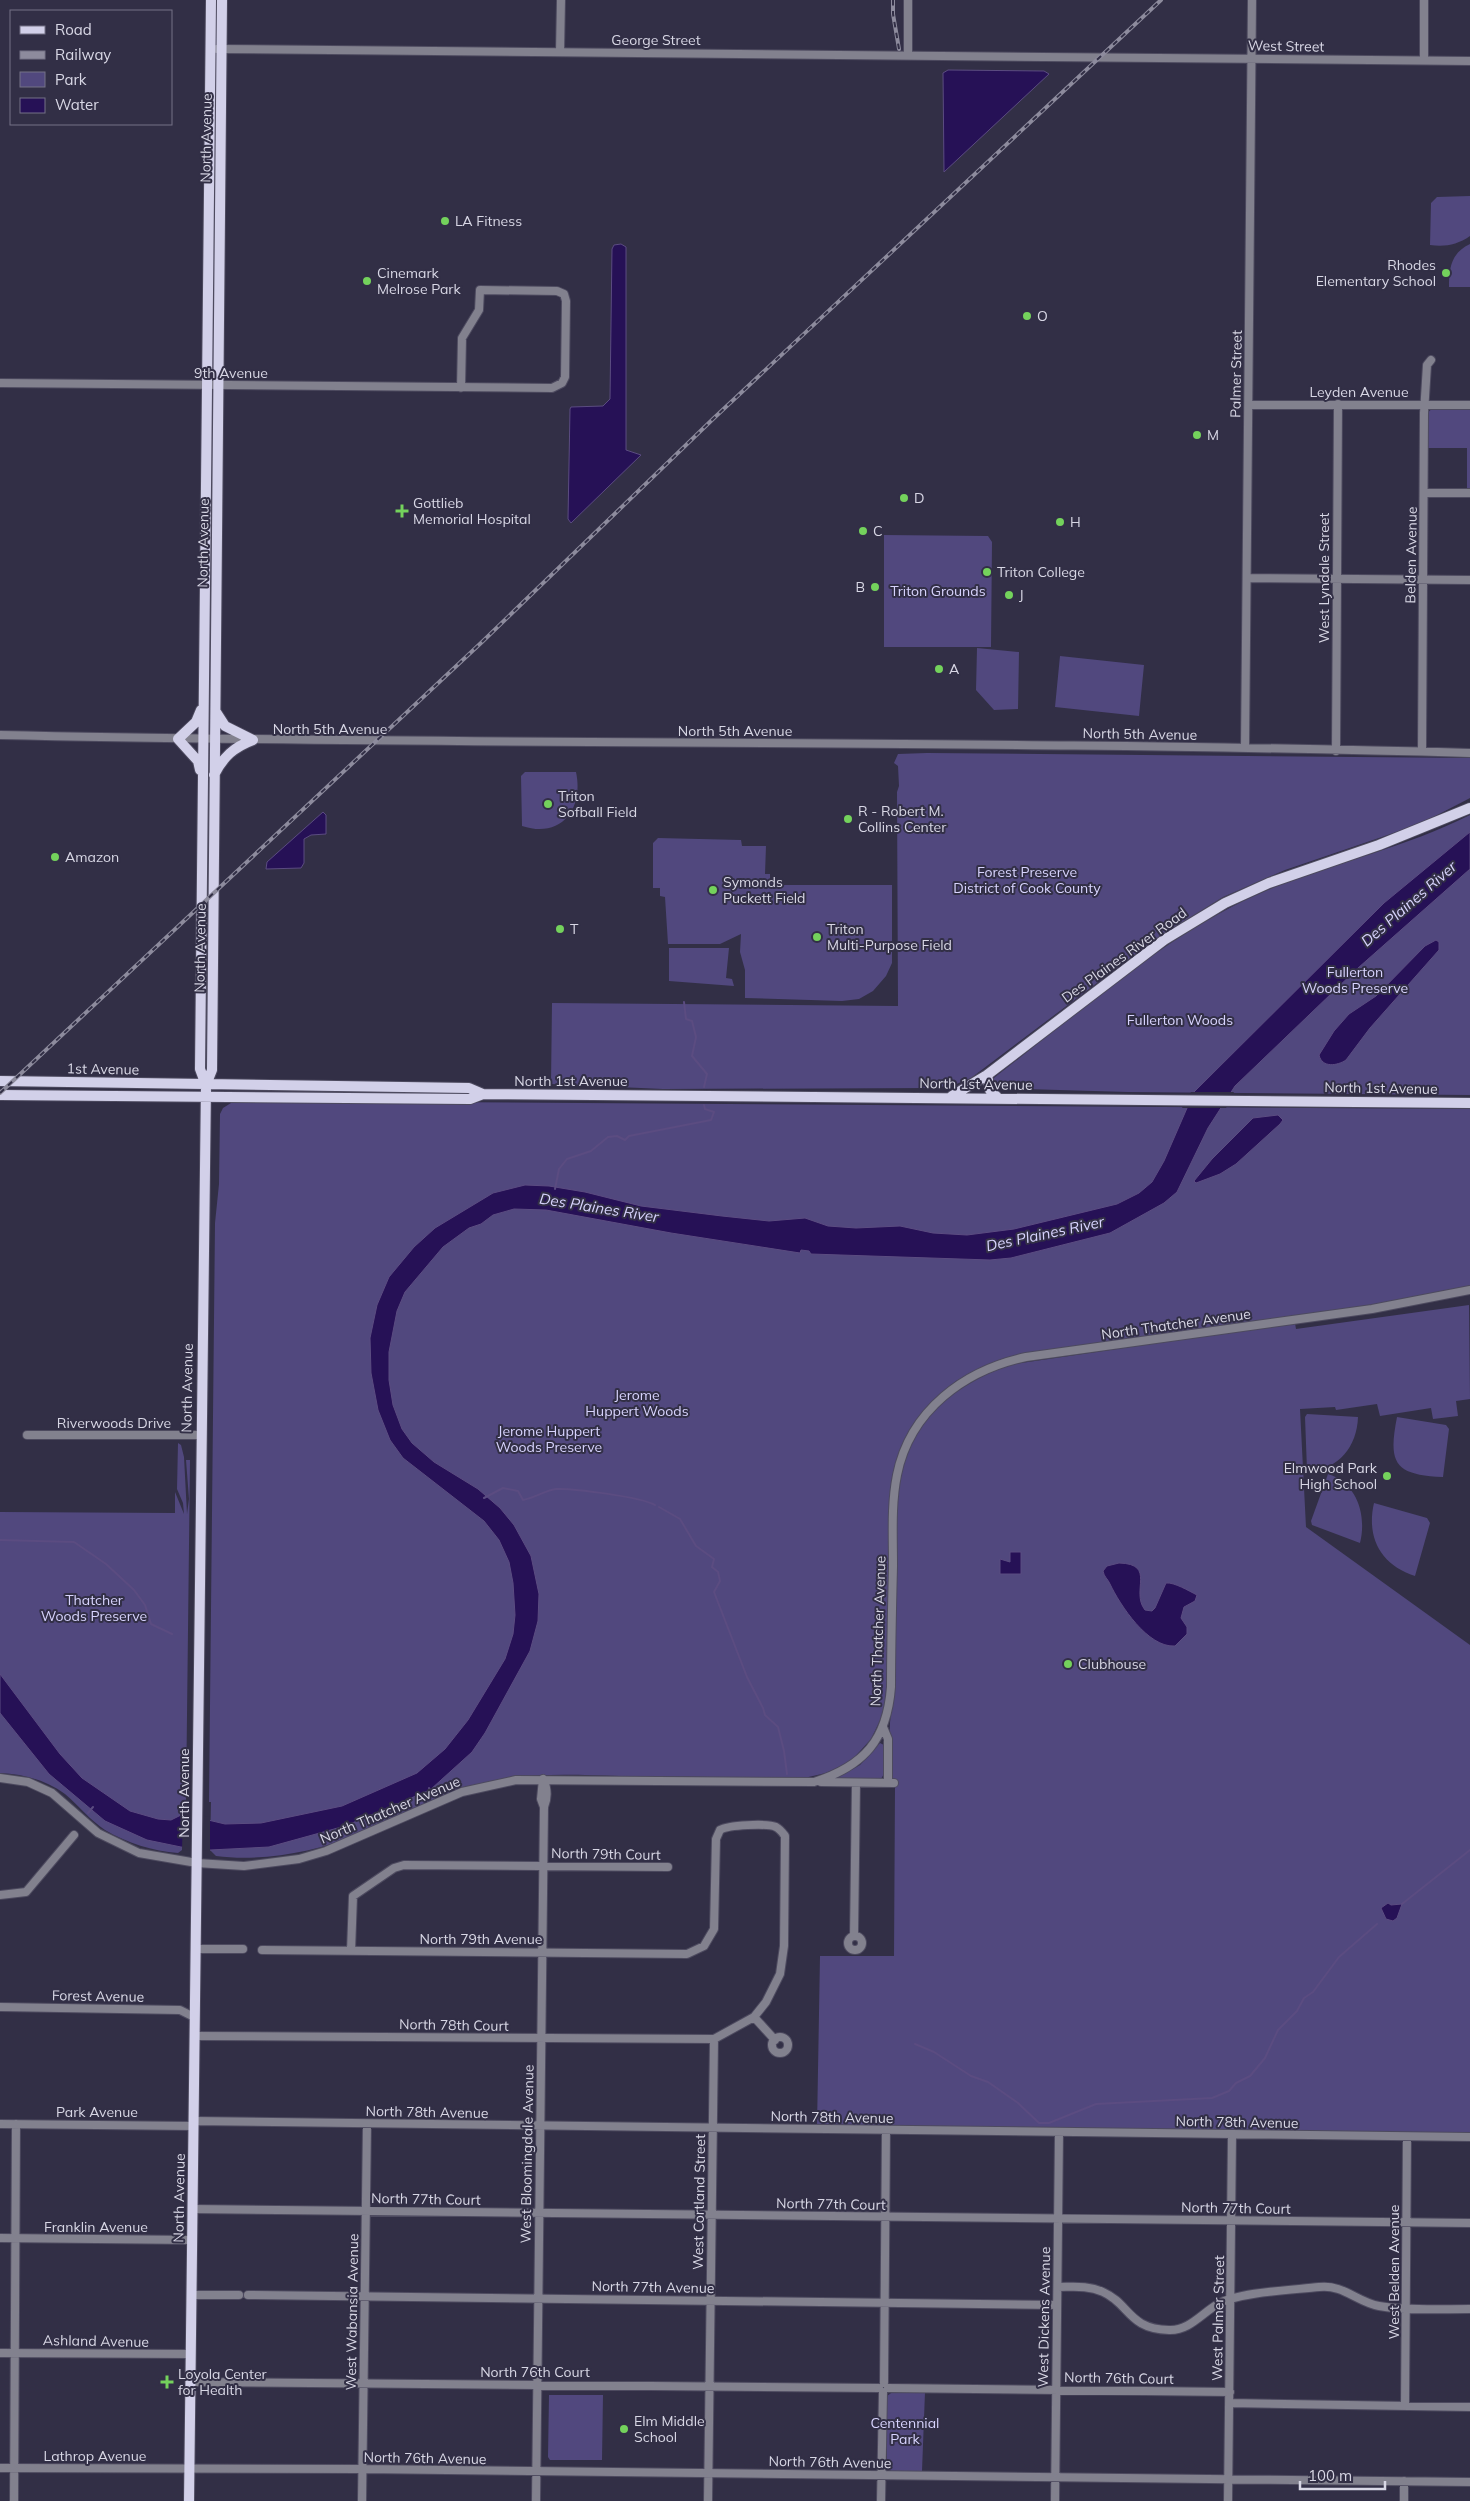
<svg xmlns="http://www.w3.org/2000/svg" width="1470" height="2501" viewBox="0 0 1470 2501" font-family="Mulish,sans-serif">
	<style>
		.green { fill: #51487e }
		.water { fill: #261156; stroke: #5b4c81 }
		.pier { fill: #322f46 }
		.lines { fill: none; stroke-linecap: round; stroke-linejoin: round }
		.stream { stroke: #5b4c81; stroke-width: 2 }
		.minor-casing { stroke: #4d4a5f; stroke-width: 10 }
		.major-casing { stroke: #4d4a5f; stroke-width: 12 }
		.minor { stroke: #82818e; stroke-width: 8 }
		.major { stroke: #d2d0e9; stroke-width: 10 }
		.rail-casing { stroke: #8d8b9d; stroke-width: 4 }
		.rail { stroke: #322f46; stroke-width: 2; stroke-dasharray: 5.5; stroke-linecap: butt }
		.poi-dot { fill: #74d25c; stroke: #322f46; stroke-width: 2 }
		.labels { text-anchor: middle; stroke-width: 4; stroke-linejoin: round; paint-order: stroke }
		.street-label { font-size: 14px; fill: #d8d7e5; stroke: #322f46 }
		.poi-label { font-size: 14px; fill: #d8d7e5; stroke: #322f46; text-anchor: start }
		.park-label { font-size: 14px; fill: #d8d4fe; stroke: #322f46 }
		.water-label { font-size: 15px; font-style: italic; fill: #d8d4fe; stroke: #322f46 }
	</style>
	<rect width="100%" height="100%" fill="#322f46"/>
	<path class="green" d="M 1470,196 L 1470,236 C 1457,245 1445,247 1430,245 L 1431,203 L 1437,197 Z
		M 1470,244 L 1470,287 L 1449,287 C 1449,268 1451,253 1470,244 Z
		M 1433,408 L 1470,409 L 1470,490 L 1467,490 L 1467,448 L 1427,448 L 1427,413 Z
		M 884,535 L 988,536 L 992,542 L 991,647 L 884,647 Z
		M 977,648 L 1019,652 L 1018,709 L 994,710 L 976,690 Z
		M 1060,656 L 1144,665 L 1139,716 L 1055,707 Z
		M 927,753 L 1470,758 L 1470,798 L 1420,824 L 1285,870 L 1223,897 L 1150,943 L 971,1078 L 954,1085 L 932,1088 L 663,1089 L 551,1084 L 552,1003 L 898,1006 L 897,792 L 899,786 L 898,766 L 894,763 L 898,754 Z
		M 525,772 L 576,772 C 584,809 561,839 522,826 L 521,776 Z
		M 1470,815 L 1470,1095 L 1128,1092 L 995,1088 L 992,1080 L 995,1077 C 1077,1014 1160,939 1254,896 C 1324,864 1401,850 1470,815 Z
		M 658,838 L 741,840 L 742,846 L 766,846 L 765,874 L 770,874 L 770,879 L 782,879 L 783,885 L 892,885 L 892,963 L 886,976 L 873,991 L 859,999 L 842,1001 L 745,998 L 745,970 L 740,952 L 741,934 L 720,944 L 668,944 L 665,897 L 660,896 L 660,888 L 653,888 L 653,843 Z
		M 669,948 L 729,948 L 726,978 L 732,979 L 734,986 L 669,981 Z
		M 430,1102 L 1470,1109 L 1470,1287 L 1408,1300 L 1016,1356 L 994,1362 L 956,1381 L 928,1406 L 915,1423 L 905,1441 L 890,1515 L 888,1651 L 885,1710 L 871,1739 L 851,1761 L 826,1773 L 804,1778 C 742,1777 681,1777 619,1776 C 580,1775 540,1773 502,1779 C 450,1789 405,1815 357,1835 C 315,1852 262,1862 216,1856 L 210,1850 L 211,1802 L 209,1802 L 215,1223 L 219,1184 L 220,1114 L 223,1108 L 231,1103 Z
		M 1469,1305 L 1470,1399 L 1456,1401 L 1458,1416 L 1433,1419 L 1431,1408 L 1380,1416 L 1377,1404 L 1336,1410 L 1335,1407 L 1300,1409 L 1306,1527 L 1470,1645 L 1470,2133 L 817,2127 L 820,1956 L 894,1956 L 895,1787 C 890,1768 889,1744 890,1723 C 891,1711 894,1698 894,1686 C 896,1645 896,1605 896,1564 C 897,1524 894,1483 911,1445 C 930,1403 967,1382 1008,1365 L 1295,1323 L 1296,1329 Z
		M 1307,1414 L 1358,1417 C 1357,1447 1338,1471 1307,1470 L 1305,1417 Z
		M 1397,1417 L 1446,1425 L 1449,1429 L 1443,1477 C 1394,1475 1388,1463 1397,1417 Z
		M 178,1443 L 181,1445 L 184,1457 L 187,1514 L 189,1499 L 186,1460 L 190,1460 L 186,1801 L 183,1802 L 182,1850 L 178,1853 C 153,1851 127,1843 105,1830 C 90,1820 79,1806 65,1794 C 46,1780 23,1774 0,1773 L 0,1512 L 175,1513 L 175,1492 L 184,1514 L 183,1503 L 177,1489 Z
		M 1328,1474 C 1357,1483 1367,1515 1360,1543 L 1312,1525 L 1311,1521 Z
		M 1374,1503 L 1427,1518 L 1430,1523 L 1415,1576 C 1381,1565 1366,1538 1374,1503 Z
		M 880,1743 L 884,1745 L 885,1772 L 881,1779 L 835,1779 L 860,1765 Z
		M 894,2391 L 925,2392 L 922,2471 L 891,2471 L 887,2468 L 887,2396 Z
		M 549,2395 L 603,2395 L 602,2460 L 550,2460 L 548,2457 Z"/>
	<path class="water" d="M 948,70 L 1044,71 L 1049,74 L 944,172 L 943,73 Z
		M 621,244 L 626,247 L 626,450 L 641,455 L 571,523 L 568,519 L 570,409 L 571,407 L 603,406 L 610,399 L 612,249 L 614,245 Z
		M 323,812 L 326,815 L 326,834 L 311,835 L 304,839 L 304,863 L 301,868 L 266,869 L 267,862 Z
		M 1470,832 L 1470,869 L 1358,968 L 1235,1086 L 1208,1128 L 1177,1192 L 1164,1203 L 1110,1233 L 1011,1258 L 990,1260 L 811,1254 L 809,1251 L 801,1250 L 800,1253 L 671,1233 L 546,1210 L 514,1209 L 493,1215 L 481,1224 L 469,1228 L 443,1247 L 405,1292 L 397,1311 L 389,1352 L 389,1380 L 393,1405 L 402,1429 L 412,1443 L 434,1462 L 478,1489 L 500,1508 L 514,1525 L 531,1556 L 539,1594 L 538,1621 L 530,1651 L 485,1733 L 472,1752 L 430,1790 L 345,1826 L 269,1847 L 210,1850 L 181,1847 L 147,1840 L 105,1821 L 49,1774 L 0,1713 L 0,1674 L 60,1754 L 82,1778 L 130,1811 L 158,1819 L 171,1820 L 183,1814 L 225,1824 L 261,1823 L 342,1806 L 417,1773 L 445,1749 L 468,1720 L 505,1659 L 513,1634 L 515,1615 L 513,1583 L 509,1562 L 499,1540 L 484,1521 L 403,1458 L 390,1440 L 378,1410 L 371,1373 L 370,1338 L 377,1305 L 389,1277 L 414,1247 L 435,1228 L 493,1193 L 525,1185 L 549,1186 L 585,1192 L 641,1206 L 722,1216 L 769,1221 L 805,1218 L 828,1226 L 856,1228 L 900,1226 L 933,1233 L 967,1235 L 1014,1229 L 1117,1204 L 1139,1193 L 1152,1182 L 1164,1161 L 1194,1092 L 1384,903 Z
		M 1436,940 L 1439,942 L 1439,950 L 1370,1028 L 1346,1060 C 1337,1066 1322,1068 1319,1055 L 1334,1031 L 1349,1014 L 1376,996 L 1425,946 Z
		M 1278,1115 L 1283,1120 L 1280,1124 L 1236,1164 L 1220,1174 L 1196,1183 L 1194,1181 L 1212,1159 L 1253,1118 Z
		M 1010,1552 L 1021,1552 L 1021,1574 L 1000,1574 L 1000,1559 L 1010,1562 Z
		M 1119,1563 C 1157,1564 1130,1591 1145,1610 L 1152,1611 L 1155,1608 L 1166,1583 C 1174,1582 1189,1591 1197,1595 L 1195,1601 L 1184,1607 L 1181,1618 L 1187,1627 L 1187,1634 L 1175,1646 C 1148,1648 1120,1605 1110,1584 C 1108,1579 1104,1577 1103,1571 L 1107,1566 Z
		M 1388,1903 L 1391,1905 L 1402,1904 L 1397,1918 L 1393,1921 L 1386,1919 L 1381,1908 Z"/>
	<path class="pier" d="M 1191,1092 L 1234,1092 L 1226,1108 L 1182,1108 Z
		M 183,1812 L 210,1817 L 210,1851 L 182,1850 Z"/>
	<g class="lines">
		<path class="stream" d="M 684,1002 L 686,1019 L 692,1021 L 696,1037 L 692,1056 L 707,1074 L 704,1087
			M 555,1189 L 559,1169 L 567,1159 L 591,1151 L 608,1137 L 617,1136 L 625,1140 L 629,1136 L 711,1120 L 714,1112 L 705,1109 L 704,1105
			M 484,1498 L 503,1488 L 518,1491 L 523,1500 C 535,1498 546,1490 556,1489 C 572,1488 641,1497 655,1505
			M 659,1507 L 680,1519 L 696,1546 L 714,1559 L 712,1567 L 718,1572 L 720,1581 L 714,1592 L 747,1677 L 763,1708 L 765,1715 L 778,1727 L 784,1751 L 787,1774
			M 0,1540 L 74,1542 L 106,1564 L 134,1590 L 145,1605 L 151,1624 L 172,1634
			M 429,1788 L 434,1797
			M 88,1813 L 93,1807
			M 1402,1904 L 1470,1850
			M 915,2044 L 934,2052 L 971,2076 L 988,2082 L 1018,2103 L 1039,2123 L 1049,2123 L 1096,2104 L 1212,2098 L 1229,2091 L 1236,2083 L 1250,2076 L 1265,2058 L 1278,2030 L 1297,2011 L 1304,1998 L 1313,1992 L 1339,1957 L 1377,1924"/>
		<defs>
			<path id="minor" d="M 217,49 L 1470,61
				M 560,52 L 561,0
				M 908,54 L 908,0
				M 1424,60 L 1424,0
				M 0,383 C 184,385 368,387 552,388 L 562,383 L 565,377 L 566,301 L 564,294 L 557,291 L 480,290 L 479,310 L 462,338 L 461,388
				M 1249,405 L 1470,405
				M 1424,493 L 1470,493
				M 1247,578 L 1470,580
				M 0,735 C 490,746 980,739 1470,753
				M 1245,748 L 1252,0
				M 1336,751 L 1338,404
				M 1422,751 L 1424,413 L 1427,365 L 1431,360
				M 27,1435 L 201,1435
				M 883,1727 L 888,1739 L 888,1783
				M 0,1778 L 28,1782 L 52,1793 L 98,1833 L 139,1853 L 197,1863 L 244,1866 L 299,1859 L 326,1851 L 462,1792 L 516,1780 L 814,1782 C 864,1766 887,1740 891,1687 C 891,1647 892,1606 893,1566 C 893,1535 891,1505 897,1475 C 910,1410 965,1370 1026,1357 L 1372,1309 L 1470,1290
				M 543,1779 L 541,1799 L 544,1807
				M 821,1782 L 894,1783
				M 0,1895 L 26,1892 L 74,1835
				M 854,1936 L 856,1783
				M848 1943a7 7 0 1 1 14 0a7 7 0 1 1-14 0Z
				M 195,1949 L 243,1949
				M 351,1951 L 353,1896 L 394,1868 L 404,1865 L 668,1867
				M 0,2007 L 180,2010 L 194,2017
				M 754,2017 L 775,2040
				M 194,2036 L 714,2039 L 754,2017 L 766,2002 L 780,1974 L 784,1946 L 785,1836 C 782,1832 780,1829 776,1827 C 767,1823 728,1825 720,1830 L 716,1839 L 714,1929 L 704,1946 L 687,1954 L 262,1950
				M772 2045a8 8 0 1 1 16 0a8 8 0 1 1-16 0Z
				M 193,2121 L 1470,2137
				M 0,2124 L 193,2126
				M 192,2209 L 1470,2223
				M 0,2238 L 192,2240
				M 1058,2287 C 1073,2287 1088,2285 1103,2292 C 1130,2304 1128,2329 1169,2330 C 1189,2331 1202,2313 1218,2304 C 1239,2292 1293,2290 1319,2287 C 1343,2284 1357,2302 1379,2306 C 1409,2311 1440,2309 1470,2309
				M 192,2295 L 239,2295
				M 248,2295 L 1057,2305
				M 0,2353 L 191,2354
				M 191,2382 L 879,2388
				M 884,2383 L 886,2130
				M 888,2388 L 1230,2392
				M 1229,2403 L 1470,2407
				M 1405,2406 L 1407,2137
				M 0,2468 L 363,2469 L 1470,2482
				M 14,2501 L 16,2124
				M 362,2501 L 367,2124
				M 536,2501 L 544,1807 C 548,1797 548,1789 543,1779
				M 708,2501 L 714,2039
				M 881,2501 L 883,2392
				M 1055,2501 L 1059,2133
				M 1228,2501 L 1232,2135
				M 1404,2501 L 1404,2481"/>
			<path id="major" d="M 216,712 L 225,726 L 253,740
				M 200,770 L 198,761 L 178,739 L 196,722 L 201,710
				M 214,775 C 223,757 234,747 253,740
				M 987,1075 L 990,1090 L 998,1098
				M 0,1081 L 469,1088 L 483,1094 L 1470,1103
				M 206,1085 L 200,1069 L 211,0
				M 0,1095 L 470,1099 L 483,1094
				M 952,1096 L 987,1075 L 1164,940 L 1225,903 L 1269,883 L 1379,845 L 1470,808
				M 189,2501 L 206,1085 L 212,1070 L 222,0"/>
		</defs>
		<use href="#minor" class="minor-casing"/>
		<use href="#major" class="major-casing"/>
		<use href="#minor" class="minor"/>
		<use href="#major" class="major"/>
		<defs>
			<path id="rail" d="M 893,0 L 893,14 L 899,49
				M 0,1093 L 482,642 L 714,418 L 1161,0"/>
		</defs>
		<use href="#rail" class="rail-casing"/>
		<use href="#rail" class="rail"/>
	</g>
	<g class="poi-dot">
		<circle cx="445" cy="221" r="5"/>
		<circle cx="1446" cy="273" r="5"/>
		<circle cx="367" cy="281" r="5"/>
		<circle cx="1027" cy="316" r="5"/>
		<circle cx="1197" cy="435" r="5"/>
		<circle cx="904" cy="498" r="5"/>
		<path d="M399.5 503.5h5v5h5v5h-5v5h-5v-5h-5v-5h5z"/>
		<circle cx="1060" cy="522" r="5"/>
		<circle cx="863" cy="531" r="5"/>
		<circle cx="987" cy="572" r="5"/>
		<circle cx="875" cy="587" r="5"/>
		<circle cx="1009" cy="595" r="5"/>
		<circle cx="939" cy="669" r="5"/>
		<circle cx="548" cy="804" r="5"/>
		<circle cx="848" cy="819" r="5"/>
		<circle cx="55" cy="857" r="5"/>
		<circle cx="713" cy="890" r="5"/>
		<circle cx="560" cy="929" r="5"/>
		<circle cx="817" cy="937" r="5"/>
		<circle cx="1387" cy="1476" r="5"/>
		<circle cx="1068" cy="1664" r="5"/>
		<path d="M164.5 2374.5h5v5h5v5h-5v5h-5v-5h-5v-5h5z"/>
		<circle cx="624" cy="2429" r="5"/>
	</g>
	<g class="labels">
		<g class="street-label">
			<text x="656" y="45">George Street</text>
			<text transform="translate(1286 46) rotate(1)" y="5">West Street</text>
			<text transform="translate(206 138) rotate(-89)" y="5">North Avenue</text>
			<text x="231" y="378">9th Avenue</text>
			<text transform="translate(1236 374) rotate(-89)" y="5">Palmer Street</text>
			<text x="1359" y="397">Leyden Avenue</text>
			<text transform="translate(203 543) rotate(-89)" y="5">North Avenue</text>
			<text transform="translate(1411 555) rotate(-89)" y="5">Belden Avenue</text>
			<text transform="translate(1324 578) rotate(-90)" y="5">West Lyndale Street</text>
			<text x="330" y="734">North 5th Avenue</text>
			<text x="735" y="736">North 5th Avenue</text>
			<text transform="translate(1140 734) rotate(1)" y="5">North 5th Avenue</text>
			<text transform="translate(200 948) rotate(-89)" y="5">North Avenue</text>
			<text transform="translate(1124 955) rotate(-36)" y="5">Des Plaines River Road</text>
			<text transform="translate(103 1069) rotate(1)" y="5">1st Avenue</text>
			<text x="571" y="1086">North 1st Avenue</text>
			<text transform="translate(976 1084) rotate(1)" y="5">North 1st Avenue</text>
			<text transform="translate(1381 1088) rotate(1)" y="5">North 1st Avenue</text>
			<text transform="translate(1176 1324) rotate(-8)" y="5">North Thatcher Avenue</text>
			<text transform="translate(187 1388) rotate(-89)" y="5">North Avenue</text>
			<text x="114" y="1428">Riverwoods Drive</text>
			<text transform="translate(878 1631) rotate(-88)" y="5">North Thatcher Avenue</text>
			<text transform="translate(184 1793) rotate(-90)" y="5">North Avenue</text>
			<text transform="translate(390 1810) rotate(-23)" y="5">North Thatcher Avenue</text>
			<text transform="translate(606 1854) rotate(1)" y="5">North 79th Court</text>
			<text x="481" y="1944">North 79th Avenue</text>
			<text transform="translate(98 1996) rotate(1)" y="5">Forest Avenue</text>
			<text transform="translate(454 2025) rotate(1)" y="5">North 78th Court</text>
			<text x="97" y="2117">Park Avenue</text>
			<text transform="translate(427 2112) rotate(1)" y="5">North 78th Avenue</text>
			<text transform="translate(832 2117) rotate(1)" y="5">North 78th Avenue</text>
			<text transform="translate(1237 2122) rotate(1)" y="5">North 78th Avenue</text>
			<text transform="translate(527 2154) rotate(-89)" y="5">West Bloomingdale Avenue</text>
			<text transform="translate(179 2198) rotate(-89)" y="5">North Avenue</text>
			<text transform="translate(426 2199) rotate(1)" y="5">North 77th Court</text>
			<text transform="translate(699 2202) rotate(-89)" y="5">West Cortland Street</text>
			<text transform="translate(831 2204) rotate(1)" y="5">North 77th Court</text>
			<text transform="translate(1236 2208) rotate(1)" y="5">North 77th Court</text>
			<text x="96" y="2232">Franklin Avenue</text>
			<text transform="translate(1394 2272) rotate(-90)" y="5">West Belden Avenue</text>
			<text transform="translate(653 2287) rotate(1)" y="5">North 77th Avenue</text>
			<text transform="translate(352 2312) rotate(-89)" y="5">West Wabansia Avenue</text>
			<text transform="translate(1044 2317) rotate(-89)" y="5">West Dickens Avenue</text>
			<text transform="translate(1218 2318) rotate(-89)" y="5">West Palmer Street</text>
			<text transform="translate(96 2341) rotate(1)" y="5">Ashland Avenue</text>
			<text x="535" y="2377">North 76th Court</text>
			<text transform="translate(1119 2378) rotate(1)" y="5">North 76th Court</text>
			<text x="95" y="2461">Lathrop Avenue</text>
			<text transform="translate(425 2458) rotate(1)" y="5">North 76th Avenue</text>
			<text transform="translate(830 2462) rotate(1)" y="5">North 76th Avenue</text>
		</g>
		<g class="poi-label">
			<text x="455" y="226">LA Fitness</text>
			<text x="1436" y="270" text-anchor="end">Rhodes<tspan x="1436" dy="16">Elementary School</tspan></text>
			<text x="377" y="278">Cinemark<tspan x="377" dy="16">Melrose Park</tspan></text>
			<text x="1037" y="321">O</text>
			<text x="1207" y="440">M</text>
			<text x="914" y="503">D</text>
			<text x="413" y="508">Gottlieb<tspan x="413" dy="16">Memorial Hospital</tspan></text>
			<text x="1070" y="527">H</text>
			<text x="873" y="536">C</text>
			<text x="997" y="577">Triton College</text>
			<text x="865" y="592" text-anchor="end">B</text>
			<text x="1019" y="600">J</text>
			<text x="949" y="674">A</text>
			<text x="558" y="801">Triton<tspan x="558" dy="16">Sofball Field</tspan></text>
			<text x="858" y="816">R - Robert M.<tspan x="858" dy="16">Collins Center</tspan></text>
			<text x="65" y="862">Amazon</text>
			<text x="723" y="887">Symonds<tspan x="723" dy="16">Puckett Field</tspan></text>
			<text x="570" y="934">T</text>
			<text x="827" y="934">Triton<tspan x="827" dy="16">Multi-Purpose Field</tspan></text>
			<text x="1377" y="1473" text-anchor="end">Elmwood Park<tspan x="1377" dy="16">High School</tspan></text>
			<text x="1078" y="1669">Clubhouse</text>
			<text x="178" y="2379">Loyola Center<tspan x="178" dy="16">for Health</tspan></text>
			<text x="634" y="2426">Elm Middle<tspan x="634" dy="16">School</tspan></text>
		</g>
		<g class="park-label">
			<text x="938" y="596">Triton Grounds</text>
			<text x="1027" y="877">Forest Preserve<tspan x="1027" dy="16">District of Cook County</tspan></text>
			<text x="1355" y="977">Fullerton<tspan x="1355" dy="16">Woods Preserve</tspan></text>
			<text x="1180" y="1025">Fullerton Woods</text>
			<text x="637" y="1400">Jerome<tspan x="637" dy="16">Huppert Woods</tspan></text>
			<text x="549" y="1436">Jerome Huppert<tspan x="549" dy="16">Woods Preserve</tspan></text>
			<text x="94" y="1605">Thatcher<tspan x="94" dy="16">Woods Preserve</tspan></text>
			<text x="905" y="2428">Centennial<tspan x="905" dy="16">Park</tspan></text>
		</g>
		<g class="water-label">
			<text transform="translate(1409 904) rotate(-41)" y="5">Des Plaines River</text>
			<text transform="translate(599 1208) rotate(9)" y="5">Des Plaines River</text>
			<text transform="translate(1045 1234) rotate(-12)" y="5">Des Plaines River</text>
		</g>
	</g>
	<rect x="10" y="10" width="162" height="115" fill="#322f46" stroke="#747286"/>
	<rect x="20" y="26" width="25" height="8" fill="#d2d0e9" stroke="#747286"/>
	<text x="55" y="35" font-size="15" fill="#d8d7e5">Road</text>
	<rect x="20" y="51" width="25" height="8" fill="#8d8b9d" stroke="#747286"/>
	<text x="55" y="60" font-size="15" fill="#d8d7e5">Railway</text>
	<rect x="20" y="72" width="25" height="15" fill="#51487e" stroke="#747286"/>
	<text x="55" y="85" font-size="15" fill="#d8d7e5">Park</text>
	<rect x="20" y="98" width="25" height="15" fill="#261156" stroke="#747286"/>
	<text x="55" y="110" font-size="15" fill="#d8d7e5">Water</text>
	<path d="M1300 2481v8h85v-8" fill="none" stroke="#d8d7e5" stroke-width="2.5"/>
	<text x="1308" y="2481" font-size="15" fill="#d8d7e5" stroke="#322f46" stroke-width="4" paint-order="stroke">100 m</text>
</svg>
